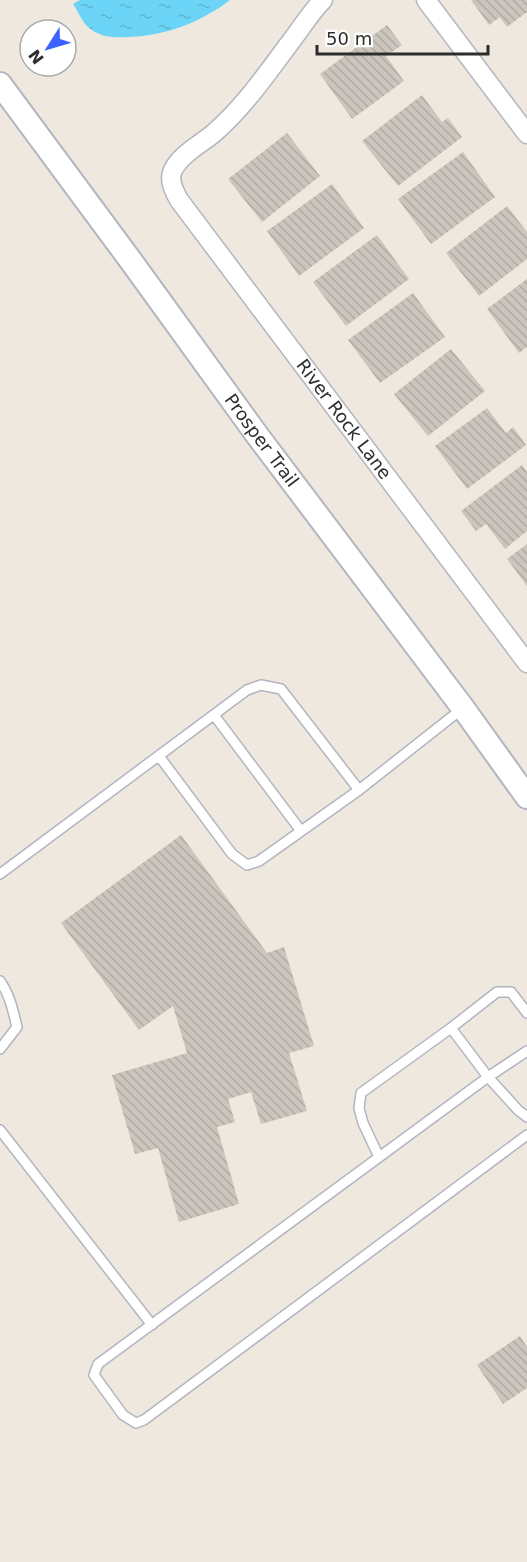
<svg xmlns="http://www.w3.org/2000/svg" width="527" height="1562" viewBox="0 0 527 1562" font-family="'DejaVu Sans',sans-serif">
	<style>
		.water { fill: url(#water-ripples) }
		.building { fill: url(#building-back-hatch) }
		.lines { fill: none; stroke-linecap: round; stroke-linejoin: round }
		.service-casing { stroke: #b2b5c1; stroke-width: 12 }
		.minor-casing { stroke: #b2b5c1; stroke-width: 21 }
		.tertiary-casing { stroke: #b2b5c1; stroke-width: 26 }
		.service { stroke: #fff; stroke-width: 9 }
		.minor { stroke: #fff; stroke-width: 18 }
		.tertiary { stroke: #fff; stroke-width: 22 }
		.labels { text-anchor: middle; stroke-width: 6; stroke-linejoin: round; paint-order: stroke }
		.street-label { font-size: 18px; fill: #2d2d2d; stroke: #fff }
	</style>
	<defs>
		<pattern id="water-ripples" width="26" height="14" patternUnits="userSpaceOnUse" patternTransform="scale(1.5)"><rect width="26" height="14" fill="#6bd4f7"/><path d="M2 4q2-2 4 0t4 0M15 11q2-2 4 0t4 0" fill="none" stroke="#5db6d4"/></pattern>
		<pattern id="building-back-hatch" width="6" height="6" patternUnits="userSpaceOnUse" patternTransform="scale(1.5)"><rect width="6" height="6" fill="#cbc6bd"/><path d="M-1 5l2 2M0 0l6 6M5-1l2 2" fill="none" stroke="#afaaa3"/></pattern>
	</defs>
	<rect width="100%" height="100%" fill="#efe8de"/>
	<path class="water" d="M 80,0 L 230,0 C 200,23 165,36 127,37 C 113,38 99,37 88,27 C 82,22 78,11 73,4 Z"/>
	<path class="building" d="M 471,0 L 527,0 L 527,12 L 507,27 L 500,17 L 489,25 Z
		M 387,25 L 402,45 L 386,56 L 404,81 L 352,119 L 320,74 Z
		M 422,95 L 442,122 L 448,118 L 462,137 L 398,186 L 362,141 Z
		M 287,133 L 320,176 L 262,222 L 228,179 Z
		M 463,152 L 495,197 L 431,244 L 398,199 Z
		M 332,184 L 364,228 L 299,276 L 267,231 Z
		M 507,206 L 527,232 L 527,259 L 479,296 L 446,253 Z
		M 377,235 L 409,279 L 346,326 L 313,282 Z
		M 527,279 L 527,347 L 519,353 L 487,309 Z
		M 413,293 L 445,337 L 380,383 L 348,340 Z
		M 451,349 L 485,391 L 428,436 L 394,394 Z
		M 487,408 L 506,433 L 513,427 L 526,445 L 467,489 L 435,446 Z
		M 522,465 L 527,472 L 527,531 L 505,549 L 486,524 L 476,531 L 461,511 Z
		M 527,544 L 527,586 L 507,559 Z
		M 181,835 L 267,953 L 284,947 L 314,1046 L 289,1053 L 307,1111 L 261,1124 L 251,1092 L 228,1099 L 235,1122 L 217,1127 L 239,1204 L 179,1222 L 158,1148 L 135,1154 L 112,1075 L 187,1053 L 173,1006 L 139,1030 L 61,923 Z
		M 520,1336 L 527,1347 L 527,1388 L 503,1404 L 477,1365 Z"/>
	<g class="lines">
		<defs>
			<path id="service" d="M 214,715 L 301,831
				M 359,790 L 463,708
				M 0,874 L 247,690 L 261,685 L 281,689 L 359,790 L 259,861 L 247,865 L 232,854 L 159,756
				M 0,981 C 10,995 13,1011 17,1027 L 0,1049
				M 451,1028 L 497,992 L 511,992 L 527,1013
				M 527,1117 L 518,1110 L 488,1077 L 98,1364 L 94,1375 L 123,1415 L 136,1423 L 144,1420 L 527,1135
				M 0,1130 L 152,1325
				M 379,1157 L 363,1123 L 359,1108 L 361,1093 L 451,1028 L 488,1077 L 527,1051"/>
			<g id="minor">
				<path id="s1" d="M 323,0 C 311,12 302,27 292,40 C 267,73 245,106 214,133 C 201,144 181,154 173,170 C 168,180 174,191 179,200 L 527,663"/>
				<path d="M 426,0 L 527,134"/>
			</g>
			<g id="tertiary">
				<path id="s2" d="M 0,84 L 131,261 L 257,435 L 463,708 L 527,797"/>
			</g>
		</defs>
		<use href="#service" class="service-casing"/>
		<use href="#minor" class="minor-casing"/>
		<use href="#tertiary" class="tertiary-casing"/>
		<use href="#service" class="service"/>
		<use href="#minor" class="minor"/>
		<use href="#tertiary" class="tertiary"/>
	</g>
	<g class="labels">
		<g class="street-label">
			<text dy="6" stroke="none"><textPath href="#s1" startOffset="534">River Rock Lane</textPath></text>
			<text dy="6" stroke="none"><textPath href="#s2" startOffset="442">Prosper Trail</textPath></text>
		</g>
	</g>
	<g transform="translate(48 48) rotate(233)"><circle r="28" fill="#ffffff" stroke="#ababab" stroke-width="1.5"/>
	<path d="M0-4.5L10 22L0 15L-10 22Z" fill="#3c62ff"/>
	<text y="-9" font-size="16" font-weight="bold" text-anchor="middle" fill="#2d2d2d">N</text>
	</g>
	<path d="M317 45v9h171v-9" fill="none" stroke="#2d2d2d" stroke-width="3"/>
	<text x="326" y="45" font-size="18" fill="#2d2d2d" stroke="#ffffff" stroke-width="4.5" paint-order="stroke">50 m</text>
</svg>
